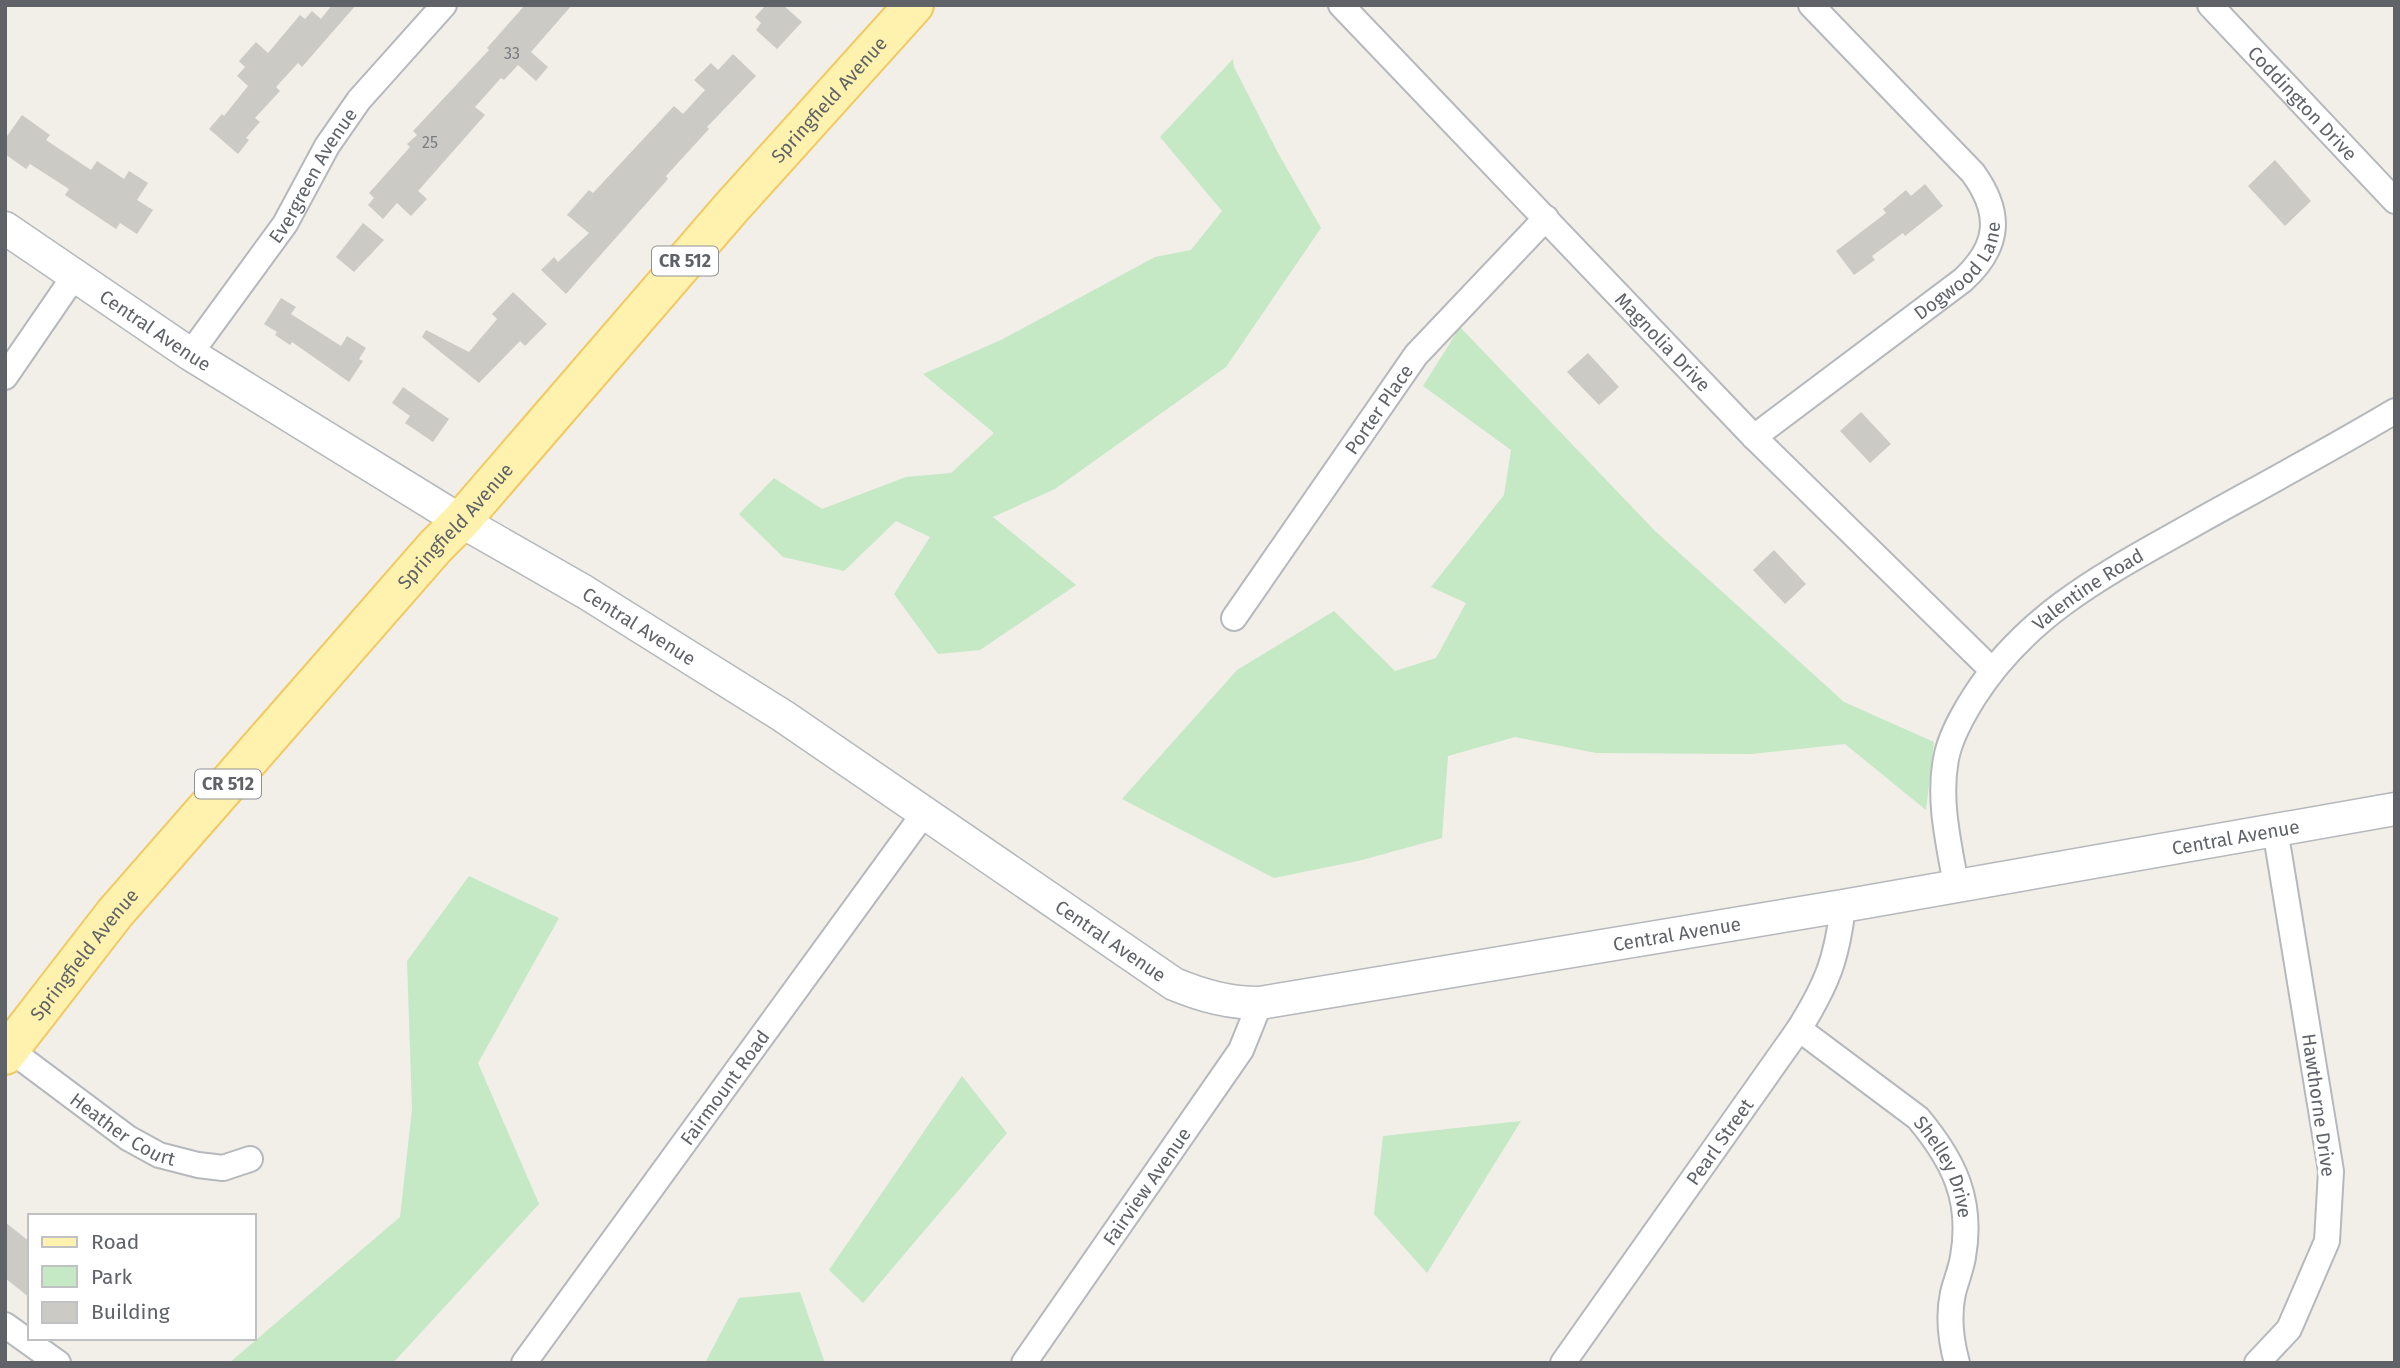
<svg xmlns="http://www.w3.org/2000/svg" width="2400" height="1368" viewBox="0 0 2400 1368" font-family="'Fira Sans',sans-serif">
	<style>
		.green { fill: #c5e8c5 }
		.building { fill: #cccac5 }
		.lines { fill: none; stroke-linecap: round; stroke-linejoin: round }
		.minor-casing { stroke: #b5b8bc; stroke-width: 28 }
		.tertiary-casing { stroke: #b5b8bc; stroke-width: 35 }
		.primary-casing { stroke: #f2c960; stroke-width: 42 }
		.minor { stroke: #fff; stroke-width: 24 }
		.tertiary { stroke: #fff; stroke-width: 32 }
		.primary { stroke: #fff2af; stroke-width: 38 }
		.labels { text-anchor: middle; stroke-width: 7; stroke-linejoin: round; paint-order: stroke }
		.number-label { font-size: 16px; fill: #7a7d7f }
		.shield { fill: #fff; stroke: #8f9295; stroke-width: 2 }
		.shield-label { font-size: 18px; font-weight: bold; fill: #5f6368 }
		.street-label { font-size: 19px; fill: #5f6368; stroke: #fff }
	</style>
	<rect width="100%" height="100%" fill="#f1efe8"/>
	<path class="green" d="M 1233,59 L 1234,67 L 1278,153 L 1321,228 L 1226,367 L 1055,489 L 993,517 L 1076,585 L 980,650 L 938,654 L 894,594 L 930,537 L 896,521 L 844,571 L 783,557 L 739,514 L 774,478 L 822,509 L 906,477 L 951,473 L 994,433 L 923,374 L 1001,340 L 1155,257 L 1191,250 L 1222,211 L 1160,137 Z
		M 1460,327 L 1655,531 L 1844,702 L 1934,742 L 1926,810 L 1845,744 L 1751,754 L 1596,753 L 1515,737 L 1448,756 L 1442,838 L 1362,860 L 1274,878 L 1122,799 L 1237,670 L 1334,611 L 1395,671 L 1436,658 L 1466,603 L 1431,587 L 1504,495 L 1511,450 L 1423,386 Z
		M 469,876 L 559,918 L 478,1063 L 539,1204 L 393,1363 L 229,1363 L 400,1217 L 412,1109 L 407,961 Z
		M 962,1076 L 1007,1133 L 863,1303 L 829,1270 Z
		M 1521,1121 L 1427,1273 L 1374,1214 L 1383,1136 Z
		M 800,1292 L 825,1363 L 705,1363 L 739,1298 Z"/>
	<path class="building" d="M 332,5 L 356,5 L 302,67 L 298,63 L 276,87 L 280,91 L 255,118 L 260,122 L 246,138 L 249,140 L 238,154 L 209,129 L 222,114 L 224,116 L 248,86 L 237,76 L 245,67 L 239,61 L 256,42 L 268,53 L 300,15 L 305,19 L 312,11 L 321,19 Z
		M 525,5 L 572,5 L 531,52 L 548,67 L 536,81 L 518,65 L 504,80 L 501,78 L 475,107 L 485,115 L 418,191 L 427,199 L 411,216 L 397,203 L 383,219 L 368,205 L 374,198 L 369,193 L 410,147 L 407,144 L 417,135 L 413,131 L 489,50 L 487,48 Z
		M 766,5 L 783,5 L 802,22 L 777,49 L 756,30 L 761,23 L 755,17 Z
		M 733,54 L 756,76 L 707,127 L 709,129 L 666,176 L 668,179 L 566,294 L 541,270 L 554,257 L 558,262 L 589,233 L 567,215 L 589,190 L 593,193 L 674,106 L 683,114 L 705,90 L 694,80 L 711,63 L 718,70 Z
		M 22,115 L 50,135 L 46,140 L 91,170 L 97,161 L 124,179 L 129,171 L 148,183 L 137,200 L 153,210 L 137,234 L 120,223 L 116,229 L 65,195 L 69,189 L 30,164 L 26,169 L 5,154 L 5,139 Z
		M 2275,160 L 2311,201 L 2285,226 L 2248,186 Z
		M 1925,184 L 1943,206 L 1905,236 L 1903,233 L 1872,256 L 1875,260 L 1854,275 L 1836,251 L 1886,213 L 1883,209 L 1906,190 L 1911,196 Z
		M 363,223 L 384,240 L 354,272 L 336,257 Z
		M 513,292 L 547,324 L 525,346 L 520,341 L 479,383 L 422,337 L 426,330 L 469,352 L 497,319 L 492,314 Z
		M 281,298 L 296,307 L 291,314 L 341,346 L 347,336 L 366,348 L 359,359 L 363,361 L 349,382 L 292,342 L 290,345 L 275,335 L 277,332 L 264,324 Z
		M 1588,353 L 1619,387 L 1599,405 L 1567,372 Z
		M 403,387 L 449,419 L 433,442 L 405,423 L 410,416 L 392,403 Z
		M 1861,412 L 1891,444 L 1870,463 L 1840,431 Z
		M 1774,550 L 1806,584 L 1785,604 L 1753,570 Z
		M 5,1222 L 30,1242 L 30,1298 L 5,1278 Z"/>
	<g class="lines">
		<defs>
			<g id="minor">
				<path id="s1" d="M 1341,5 L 1754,437 L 1992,670"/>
				<path id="s2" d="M 2210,5 L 2395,201"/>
				<path id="s3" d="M 190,354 L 285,224 L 327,146 L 359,100 L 444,5"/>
				<path d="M 5,377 L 75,275"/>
				<path id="s4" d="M 1754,437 L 1963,280 C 2000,246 2002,213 1973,173 L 1811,5"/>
				<path id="s5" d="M 1234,618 L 1416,355 L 1546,218"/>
				<path id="s6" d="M 1956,885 C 1949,844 1938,801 1946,759 C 1950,737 1962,716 1974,697 C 2029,610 2115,569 2201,520 C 2266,484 2331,449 2395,411"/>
				<path id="s7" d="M 1799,1029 L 1918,1118 C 1954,1161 1973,1200 1963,1257 C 1961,1269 1956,1281 1953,1293 C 1948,1316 1951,1341 1957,1363"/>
				<path id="s8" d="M 9,1049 L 128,1138 L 159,1155 L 198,1165 L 223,1168 L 250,1159"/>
				<path d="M 5,1325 L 58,1363"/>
				<path id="s9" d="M 524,1363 L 925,812"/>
				<path id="s10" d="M 1024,1363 L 1241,1050 L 1260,1003"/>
				<path id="s11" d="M 1563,1363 L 1799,1029 C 1827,984 1837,959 1843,906"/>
				<path d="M 2257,1363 L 2289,1329 L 2327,1241 L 2331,1171 L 2275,829"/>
			</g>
			<g id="tertiary">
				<path id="s12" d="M 5,228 L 190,354 L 461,521 L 585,592 L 783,716 L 1174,984 C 1203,996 1229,1003 1260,1003 L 1843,906 L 2395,809"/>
			</g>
			<g id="primary">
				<path id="s13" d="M 5,1055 L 115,913 L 435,547 L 461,521 L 731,208 L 914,5"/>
			</g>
		</defs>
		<use href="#minor" class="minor-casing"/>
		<use href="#tertiary" class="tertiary-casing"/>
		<use href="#primary" class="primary-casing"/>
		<use href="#minor" class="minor"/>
		<use href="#tertiary" class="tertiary"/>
		<use href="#primary" class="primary"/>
	</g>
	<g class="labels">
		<g class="number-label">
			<text x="512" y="59">33</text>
			<text x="430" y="148">25</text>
		</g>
		<g class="shield">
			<rect x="652" y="246.5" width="66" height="29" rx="5"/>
			<rect x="195" y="769.5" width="66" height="29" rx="5"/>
		</g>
		<g class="shield-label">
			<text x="685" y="267">CR 512</text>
			<text x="228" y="790">CR 512</text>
		</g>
		<g class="street-label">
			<text dy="7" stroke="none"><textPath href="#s13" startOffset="1262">Springfield Avenue</textPath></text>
			<text dy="7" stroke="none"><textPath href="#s2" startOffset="135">Coddington Drive</textPath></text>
			<text dy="7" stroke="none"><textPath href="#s3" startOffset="217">Evergreen Avenue</textPath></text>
			<text dy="7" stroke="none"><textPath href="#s4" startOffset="266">Dogwood Lane</textPath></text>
			<text dy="7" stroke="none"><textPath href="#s12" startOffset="182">Central Avenue</textPath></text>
			<text dy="7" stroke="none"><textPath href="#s1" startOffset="466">Magnolia Drive</textPath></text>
			<text dy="7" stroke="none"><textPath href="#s5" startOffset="254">Porter Place</textPath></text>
			<text dy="7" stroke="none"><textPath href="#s13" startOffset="695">Springfield Avenue</textPath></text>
			<text dy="7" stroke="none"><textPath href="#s6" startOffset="354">Valentine Road</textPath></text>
			<text dy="7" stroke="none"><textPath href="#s12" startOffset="749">Central Avenue</textPath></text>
			<text dy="7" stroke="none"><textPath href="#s12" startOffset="2471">Central Avenue</textPath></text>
			<text dy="7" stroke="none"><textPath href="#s12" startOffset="1904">Central Avenue</textPath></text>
			<text dy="7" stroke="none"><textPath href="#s12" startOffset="1316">Central Avenue</textPath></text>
			<text dy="7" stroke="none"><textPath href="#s13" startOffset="128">Springfield Avenue</textPath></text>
			<text dy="7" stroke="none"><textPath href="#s9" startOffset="341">Fairmount Road</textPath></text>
			<text transform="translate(2319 1105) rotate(82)" y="7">Hawthorne Drive</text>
			<text dy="7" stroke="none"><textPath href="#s8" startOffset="140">Heather Court</textPath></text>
			<text dy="7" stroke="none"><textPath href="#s11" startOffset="271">Pearl Street</textPath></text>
			<text dy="7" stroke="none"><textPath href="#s7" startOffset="205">Shelley Drive</textPath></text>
			<text dy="7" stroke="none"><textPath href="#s10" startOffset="215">Fairview Avenue</textPath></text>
		</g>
	</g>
	<rect width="2400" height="1368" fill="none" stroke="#5f6368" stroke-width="14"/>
	<rect x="28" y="1214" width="228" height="126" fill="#ffffff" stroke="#bfc1c3" stroke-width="2"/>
	<rect x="42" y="1237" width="35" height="10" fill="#fff2af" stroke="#bfc1c3" stroke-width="2"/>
	<text x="91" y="1249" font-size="21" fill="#5f6368">Road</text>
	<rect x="42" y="1266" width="35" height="21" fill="#c5e8c5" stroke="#bfc1c3" stroke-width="2"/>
	<text x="91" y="1284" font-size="21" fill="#5f6368">Park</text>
	<rect x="42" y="1302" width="35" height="21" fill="#cccac5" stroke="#bfc1c3" stroke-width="2"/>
	<text x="91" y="1319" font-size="21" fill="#5f6368">Building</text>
</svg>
